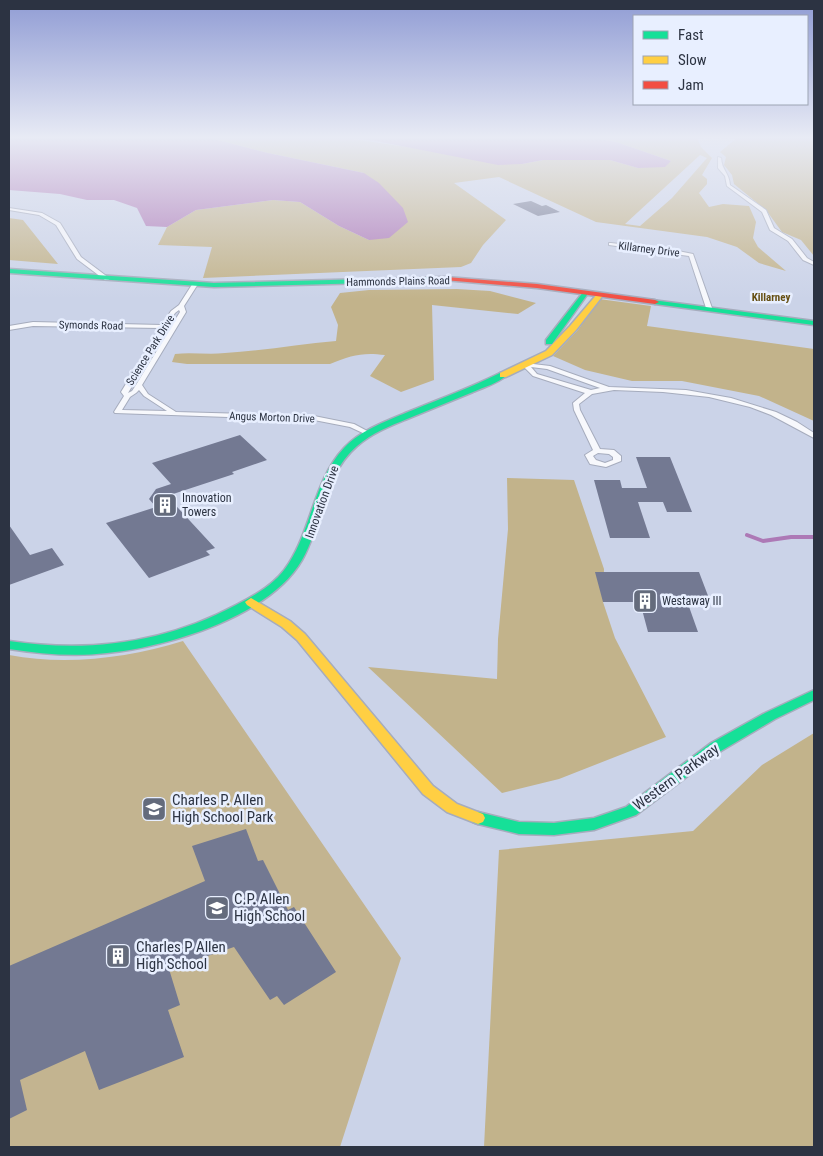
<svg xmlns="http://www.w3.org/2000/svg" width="823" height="1156" viewBox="0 0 823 1156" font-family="'Roboto Condensed',sans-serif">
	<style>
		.green { fill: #c3b490 }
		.forest { fill: #c2b38b; fill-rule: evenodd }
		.water { fill: #ad79b6 }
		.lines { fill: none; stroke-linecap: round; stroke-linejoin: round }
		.stream { stroke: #ad79b6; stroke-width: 4 }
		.building { fill: #737992 }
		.street-casing { stroke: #a6acbd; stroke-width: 2 }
		.fast-casing { stroke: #a6acbd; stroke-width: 3 }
		.slow-casing { stroke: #a6acbd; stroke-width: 3 }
		.jam-casing { stroke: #a6acbd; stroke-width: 3 }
		.street { fill: #f7f8fc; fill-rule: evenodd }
		.fast { fill: #16e098; fill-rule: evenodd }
		.slow { fill: #ffcf43; fill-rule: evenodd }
		.jam { fill: #f24e42; fill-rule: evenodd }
		.labels { text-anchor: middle; stroke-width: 5; stroke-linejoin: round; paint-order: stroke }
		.far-street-label { font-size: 11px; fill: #2c3342; stroke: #e8efff }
		.far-neighbourhood-label { font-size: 11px; font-weight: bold; fill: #654f13; stroke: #e8efff }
		.poi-label { font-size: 12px; fill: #2c3342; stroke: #e8efff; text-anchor: start }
		.street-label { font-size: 12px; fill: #2c3342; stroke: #e8efff }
		.near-street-label { font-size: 15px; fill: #2c3342; stroke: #e8efff }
		.near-poi-label { font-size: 15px; fill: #2c3342; stroke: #e8efff; text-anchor: start }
	</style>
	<rect width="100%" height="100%" fill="#cbd3e8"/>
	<path class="green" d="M 183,641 L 401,958 L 340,1147 L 9,1147 L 9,655 C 67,666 127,658 183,641 Z"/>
	<path class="forest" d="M 210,138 L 346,138 L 522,164 L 543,160 L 610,160 L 638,168 L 671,161 L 616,142 L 595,138 L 697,138 L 701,147 L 712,158 L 702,175 L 707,179 L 707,184 L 699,193 L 709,207 L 723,204 L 749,206 L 756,222 L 753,238 L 758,247 L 786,271 L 759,263 L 737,247 L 707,237 L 596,222 L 499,177 L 454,183 L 506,220 L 483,245 L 471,263 L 461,267 L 203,278 L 212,247 L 158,245 L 167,227 L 196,210 L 273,200 L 300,202 L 339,226 L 369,240 L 364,173 L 268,153 ZM 700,155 L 707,158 L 672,198 L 640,226 L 625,224 Z
		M 737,138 L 814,138 L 814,256 L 801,240 L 782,232 L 766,210 L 734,184 L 732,175 L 724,165 L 726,157 L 720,152 Z
		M 9,218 L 23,220 L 58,264 L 9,260 Z
		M 457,289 L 490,291 L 536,303 L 518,314 L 432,305 L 434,380 L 401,392 L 370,376 L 385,355 C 363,352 351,355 330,364 L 187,364 L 172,362 L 175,354 C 192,352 208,355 225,353 C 262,351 299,344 336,341 L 338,325 L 331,307 L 340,293 L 369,290 Z
		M 599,299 L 651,306 L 647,326 L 814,349 L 814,421 L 759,396 L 682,381 L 632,381 L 585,370 L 553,356 L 578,330 Z
		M 507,478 L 574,480 L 604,569 L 603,602 L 615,638 L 666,737 L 559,779 L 502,793 L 368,667 L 497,679 L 498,639 L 508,529 Z
		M 814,733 L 814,1147 L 484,1147 L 499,850 L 693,831 L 762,765 Z"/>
	<path class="water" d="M 9,138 L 210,138 L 268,153 L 364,173 L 379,183 L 403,208 L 408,222 L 389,238 L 369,240 L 339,226 L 300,202 L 273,200 L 196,210 L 167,227 L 146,226 L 137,208 L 114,200 L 87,200 L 60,194 L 9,190 Z
		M 346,138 L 595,138 L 616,142 L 671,161 L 665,167 L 638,168 L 610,160 L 543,160 L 522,164 L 498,165 L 376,141 Z"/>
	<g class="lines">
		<path class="stream" d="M 747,535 L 763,541 L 791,537 L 814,537"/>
	</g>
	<path class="building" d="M 531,201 L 542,206 L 546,205 L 560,212 L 538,216 L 513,204 Z
		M 240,435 L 267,460 L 232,472 L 234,474 L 167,496 L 215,548 L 206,551 L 210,555 L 149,578 L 106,523 L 156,507 L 149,499 L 156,489 L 171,484 L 152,463 Z
		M 636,457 L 670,457 L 692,512 L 667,512 L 663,502 L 638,502 L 650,538 L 610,538 L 594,480 L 620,480 L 622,488 L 647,488 Z
		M 9,525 L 30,555 L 52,548 L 64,565 L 9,585 Z
		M 595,572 L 699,572 L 710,601 L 687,601 L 698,632 L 648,632 L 640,602 L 603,602 Z
		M 246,829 L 258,861 L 263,860 L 288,910 L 294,907 L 336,972 L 284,1005 L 277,996 L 270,1000 L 234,947 L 169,969 L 180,1005 L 168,1010 L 184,1057 L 99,1090 L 85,1051 L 20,1080 L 27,1110 L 9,1119 L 9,966 L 205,881 L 192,846 Z"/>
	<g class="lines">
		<defs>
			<path id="street" d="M 718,157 L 721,158 C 722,171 729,172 730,185 L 766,210 L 774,228 L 792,239 L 807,258 L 814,262 L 814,265 L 803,260 L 788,241 L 770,230 L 762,212 L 727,186 L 725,176 L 718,168 Z
				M 9,208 L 42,213 L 60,223 L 81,257 L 109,278 L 109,280 L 105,280 L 77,259 L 56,225 L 39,215 L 9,210 Z
				M 611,243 L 678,251 L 693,254 L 712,308 L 709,310 L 706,308 L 689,256 L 609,245 L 609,243 Z
				M 193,283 L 198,284 L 184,306 L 186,312 L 142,385 L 148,394 L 176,412 L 314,416 L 354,424 L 369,432 L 369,434 L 365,434 L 350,427 L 314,420 L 115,413 L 114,412 L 124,396 L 121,392 L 160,328 L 33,326 L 9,330 L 9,326 L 33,322 L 162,325 L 171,311 L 179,305 ZM 179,310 L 180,312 L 172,325 L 168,325 L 175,313 ZM 166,329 L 170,329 L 136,385 L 132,391 L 128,393 ZM 139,390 L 144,396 L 167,411 L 122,410 L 130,397 L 136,393 Z
				M 525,363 L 550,366 L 609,387 L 686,390 L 731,398 L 776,412 L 797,422 L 814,433 L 814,438 L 771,415 L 750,407 L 709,397 L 663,392 L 614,390 L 592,394 L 579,404 L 580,410 L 600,449 L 614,450 L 621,456 L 621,461 L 606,467 L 590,464 L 585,455 L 593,450 L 574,410 L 573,403 L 585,393 L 533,376 L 522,365 ZM 531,367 L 547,369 L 600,388 L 591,390 L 537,374 ZM 598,453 L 609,454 L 613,457 L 613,460 L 605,463 L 596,460 L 593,456 Z"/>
			<path id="fast" d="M 9,269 L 214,283 L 446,277 L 449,279 L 446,281 L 214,287 L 9,273 Z
				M 584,291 L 589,292 L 552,344 L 546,344 L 546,340 Z
				M 652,300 L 814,321 L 814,325 L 655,304 L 651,302 Z
				M 500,373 L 507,375 C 499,383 484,387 473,392 C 451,401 429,410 407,419 C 390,426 372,433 357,446 C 324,474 323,523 302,560 C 270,616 168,647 107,653 C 74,657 41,654 9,649 L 9,641 C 88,653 165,643 236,605 C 256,595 277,583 289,563 C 312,527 314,480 344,448 C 362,429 389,420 413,410 C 442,398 472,387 500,373 Z
				M 814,690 L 814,700 L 775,719 L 721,751 L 636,815 L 594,830 L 554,835 L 519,834 L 478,824 L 473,822 L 471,818 L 473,814 L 478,812 L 519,822 L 554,823 L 594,818 L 626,807 L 711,743 L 765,713 Z"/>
			<path id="slow" d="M 598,293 L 604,294 L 576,330 L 552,355 L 506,377 L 500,377 L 500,373 L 546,351 L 570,326 Z
				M 251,598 L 290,621 L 305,634 L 433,786 L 457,804 L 483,814 L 485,818 L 483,822 L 478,824 L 447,812 L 423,794 L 297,640 L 282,627 L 247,605 L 245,602 Z"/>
			<path id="jam" d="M 446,277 L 537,284 L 655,300 L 659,302 L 655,304 L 537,288 L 444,280 L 443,279 Z"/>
		</defs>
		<use href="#street" class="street-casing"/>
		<use href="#fast" class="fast-casing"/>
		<use href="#slow" class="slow-casing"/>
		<use href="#jam" class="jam-casing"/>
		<use href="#street" class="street"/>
		<use href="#fast" class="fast"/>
		<use href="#slow" class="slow"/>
		<use href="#jam" class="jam"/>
	</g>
	<linearGradient id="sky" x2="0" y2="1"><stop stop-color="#909cd4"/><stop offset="0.46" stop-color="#e8ebf5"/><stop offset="1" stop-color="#e8ebf5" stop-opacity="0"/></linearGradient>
	<rect width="823" height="299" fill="url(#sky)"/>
	<defs>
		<symbol id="building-square" viewBox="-11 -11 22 22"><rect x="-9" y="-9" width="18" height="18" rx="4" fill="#646b7c" stroke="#e8efff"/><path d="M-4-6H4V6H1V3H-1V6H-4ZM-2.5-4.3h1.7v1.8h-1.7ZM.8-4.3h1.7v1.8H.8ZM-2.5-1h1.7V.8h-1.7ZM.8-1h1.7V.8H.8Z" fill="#fff"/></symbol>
		<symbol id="school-square" viewBox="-11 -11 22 22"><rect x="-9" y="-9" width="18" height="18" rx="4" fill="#646b7c" stroke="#e8efff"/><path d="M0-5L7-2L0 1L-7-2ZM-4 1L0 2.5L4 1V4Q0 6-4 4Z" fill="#fff"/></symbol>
	</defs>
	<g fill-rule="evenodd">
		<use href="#building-square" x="151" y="491" width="28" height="28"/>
		<use href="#building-square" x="631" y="587" width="28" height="28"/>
		<use href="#school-square" x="140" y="795" width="28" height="28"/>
		<use href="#school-square" x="203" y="894" width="28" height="28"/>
		<use href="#building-square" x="104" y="942" width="28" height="28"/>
	</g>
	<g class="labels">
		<g class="far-street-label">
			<text transform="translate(649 249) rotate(7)" y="4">Killarney Drive</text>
			<text transform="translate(398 281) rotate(-1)" y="4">Hammonds Plains Road</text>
			<text transform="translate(91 325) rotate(1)" y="4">Symonds Road</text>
			<text transform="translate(150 350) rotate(-58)" y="4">Science Park Drive</text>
			<text transform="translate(272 417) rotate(2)" y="4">Angus Morton Drive</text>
		</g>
		<g class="far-neighbourhood-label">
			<text x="771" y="301">Killarney</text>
		</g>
		<g class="poi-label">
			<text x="182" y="502">Innovation<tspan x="182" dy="14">Towers</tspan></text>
			<text x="662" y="605">Westaway III</text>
		</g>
		<g class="street-label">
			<text transform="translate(322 502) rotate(-70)" y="4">Innovation Drive</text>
		</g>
		<g class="near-street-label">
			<text transform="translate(676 777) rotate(-36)" y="5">Western Parkway</text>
		</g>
		<g class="near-poi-label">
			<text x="172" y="805">Charles P. Allen<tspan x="172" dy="17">High School Park</tspan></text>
			<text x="234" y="904">C.P. Allen<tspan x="234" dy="17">High School</tspan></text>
			<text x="136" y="952">Charles P Allen<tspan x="136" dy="17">High School</tspan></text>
		</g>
	</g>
	<rect width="823" height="1156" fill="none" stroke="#2c3342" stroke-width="20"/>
	<rect x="633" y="15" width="175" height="90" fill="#e8efff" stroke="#9da4b3"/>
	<rect x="643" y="31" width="25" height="8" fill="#16e098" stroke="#9da4b3"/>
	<text x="678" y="40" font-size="15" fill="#2c3342">Fast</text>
	<rect x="643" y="56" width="25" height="8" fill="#ffcf43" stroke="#9da4b3"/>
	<text x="678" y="65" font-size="15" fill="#2c3342">Slow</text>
	<rect x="643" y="81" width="25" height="8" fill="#f24e42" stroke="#9da4b3"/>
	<text x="678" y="90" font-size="15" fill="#2c3342">Jam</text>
</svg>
